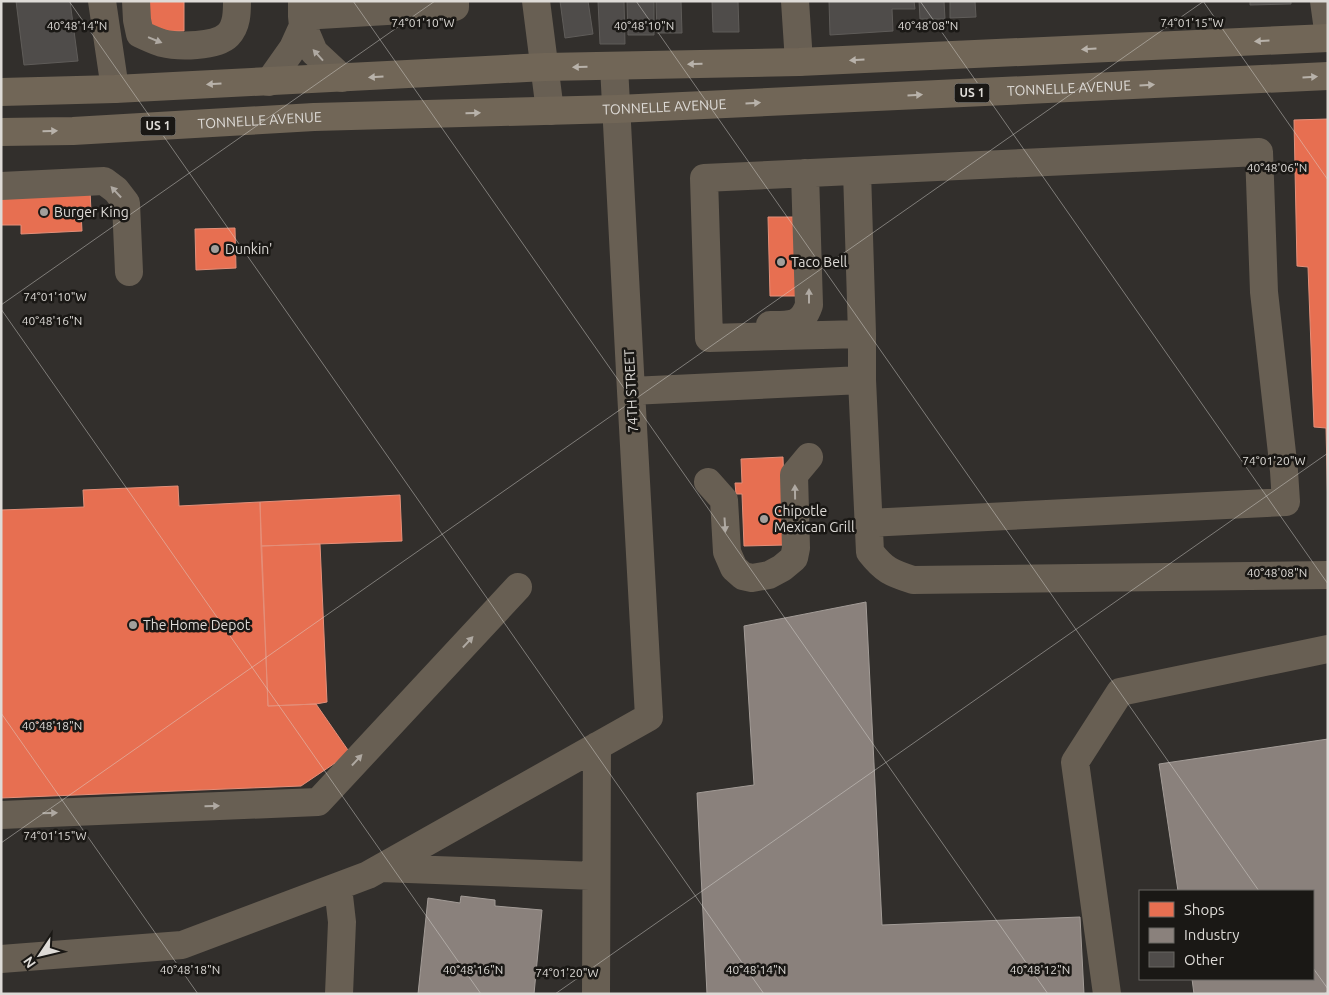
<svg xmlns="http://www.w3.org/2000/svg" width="1329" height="995" viewBox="0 0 1329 995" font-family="Ubuntu,sans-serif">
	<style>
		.shops { fill: #e76f51; stroke: #e48f79 }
		.industry { fill: #8a817c; stroke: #a39c97 }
		.building { fill: #4f4c4a; stroke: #5f5c59 }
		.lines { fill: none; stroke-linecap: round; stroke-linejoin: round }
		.minor { stroke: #685f53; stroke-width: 28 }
		.major { stroke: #716657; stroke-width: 28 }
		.oneway { fill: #afa9a2 }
		.oneway2 { fill: #b8b2aa }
		.ticks { fill: none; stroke: #dedbd7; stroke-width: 1; stroke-opacity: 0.45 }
		.poi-dot { fill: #a29f9b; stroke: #1a1815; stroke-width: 2 }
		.labels { text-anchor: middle; stroke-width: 5; stroke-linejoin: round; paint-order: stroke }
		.shield { fill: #1a1815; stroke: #a3a09d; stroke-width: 1 }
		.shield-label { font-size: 12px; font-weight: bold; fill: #dedbd7 }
		.street-label { font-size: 14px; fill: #dedbd7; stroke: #1a1815 }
		.poi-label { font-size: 14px; fill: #dedbd7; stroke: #1a1815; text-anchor: start }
		.ticks-label { font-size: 12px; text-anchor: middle; fill: #dedbd7; stroke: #1a1815; stroke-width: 5; stroke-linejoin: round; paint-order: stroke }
	</style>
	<rect width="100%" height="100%" fill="#322f2c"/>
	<path class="shops" d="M 142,1 L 184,1 L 184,31 L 143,32 Z
		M 1328,119 L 1328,514 L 1326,428 L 1314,427 L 1308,267 L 1297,266 L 1294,120 Z
		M 90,190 L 91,212 L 81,212 L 82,231 L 21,234 L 21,225 L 1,225 L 1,199 Z
		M 768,217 L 796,217 L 798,296 L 770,296 Z
		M 235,228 L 236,268 L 196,270 L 195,229 Z
		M 783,457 L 786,545 L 744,546 L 742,494 L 736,494 L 735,483 L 742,483 L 741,459 Z
		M 178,486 L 179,506 L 260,502 L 268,706 L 316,704 L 350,753 L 301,786 L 1,798 L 1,510 L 84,507 L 83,490 Z
		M 400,495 L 402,541 L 261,546 L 260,502 Z
		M 320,544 L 327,702 L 316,704 L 268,706 L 261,546 Z"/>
	<path class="industry" d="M 866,602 L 882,925 L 1080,917 L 1084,994 L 707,994 L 697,793 L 754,785 L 744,626 Z
		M 1328,739 L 1328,994 L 1194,994 L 1192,979 L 1313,979 L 1313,891 L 1178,891 L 1159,764 Z
		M 461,896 L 495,900 L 495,906 L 542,910 L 534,994 L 418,994 L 428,898 L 460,903 Z"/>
	<path class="building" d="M 16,1 L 70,1 L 78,61 L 24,65 Z
		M 560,1 L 588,1 L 593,34 L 565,38 Z
		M 598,1 L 624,1 L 625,44 L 600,44 Z
		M 627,1 L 654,1 L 654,35 L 628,35 Z
		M 656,1 L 681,1 L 682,33 L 657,33 Z
		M 712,1 L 738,1 L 739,32 L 713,32 Z
		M 829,1 L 914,1 L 915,9 L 892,9 L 893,31 L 830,35 Z
		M 919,1 L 944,1 L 945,19 L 920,19 Z
		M 950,1 L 975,1 L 976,17 L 950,18 Z
		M 1250,1 L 1291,1 L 1291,4 L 1250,5 Z"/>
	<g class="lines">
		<path class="minor" d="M 102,1 L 115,89
			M 136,1 L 137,20 L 140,34 C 147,37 155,41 162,43 C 178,47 216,47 228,35 C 237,26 237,12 237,1
			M 302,1 L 302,16 L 455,7 L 455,1
			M 536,1 L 550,111
			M 795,1 L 799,62
			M 1324,1 L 1328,30
			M 302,16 L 303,26 L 314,52 L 342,78
			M 269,82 L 293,48 L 303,26
			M 857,171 L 862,334 L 862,380 L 870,552 C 884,570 891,573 913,580 L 1328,575
			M 1,186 L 104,181 L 116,190 L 126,203 L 129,272
			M 770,325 C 790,325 802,326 809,305 L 805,173
			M 862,334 L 709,338 L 704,178 L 1259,152 L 1264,292 L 1284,471 L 1286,502 L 868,523
			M 631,391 L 862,380
			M 708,482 L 724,500 L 727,552 L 734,568 L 743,576 L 752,578 L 769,575 L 782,568 L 794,558 L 796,548 L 794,475 L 809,457
			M 1,815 L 318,802 L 518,587
			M 381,868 L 596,876
			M 338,887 L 342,922 L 339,994
			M 1,959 L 182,945 L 368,875 L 649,717 L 631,391 L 614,66
			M 596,994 L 597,746
			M 1107,994 L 1075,762 L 1120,692 L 1328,649"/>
		<g class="major">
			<path d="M 1,92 L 115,89 L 545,67 L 799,62 L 1328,38"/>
			<path id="s1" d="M 1,132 L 73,131 L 314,117 L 617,109 L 1328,76"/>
		</g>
	</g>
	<defs><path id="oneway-solid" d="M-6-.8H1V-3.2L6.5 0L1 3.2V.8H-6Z" transform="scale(1.25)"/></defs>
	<g class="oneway">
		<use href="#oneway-solid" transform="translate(155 40) rotate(22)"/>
		<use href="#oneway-solid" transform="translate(318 55) rotate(-132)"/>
		<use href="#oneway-solid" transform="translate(116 192) rotate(-133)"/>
		<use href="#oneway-solid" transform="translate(809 296) rotate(-90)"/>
		<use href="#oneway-solid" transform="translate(795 492) rotate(-91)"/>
		<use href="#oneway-solid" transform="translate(725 525) rotate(86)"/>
		<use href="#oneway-solid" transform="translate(468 642) rotate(-47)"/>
		<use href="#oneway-solid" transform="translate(357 760) rotate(-47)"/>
		<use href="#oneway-solid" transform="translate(212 806) rotate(-2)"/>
		<use href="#oneway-solid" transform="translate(50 813) rotate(-2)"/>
	</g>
	<g class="oneway2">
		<use href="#oneway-solid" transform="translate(1262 41) rotate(177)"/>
		<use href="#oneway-solid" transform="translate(1089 49) rotate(177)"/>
		<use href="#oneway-solid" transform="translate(857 60) rotate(177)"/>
		<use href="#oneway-solid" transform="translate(695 64) rotate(179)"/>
		<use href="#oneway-solid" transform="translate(580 67) rotate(179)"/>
		<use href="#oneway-solid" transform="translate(376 77) rotate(177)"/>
		<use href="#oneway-solid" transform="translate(1310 77) rotate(-3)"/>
		<use href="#oneway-solid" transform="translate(214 84) rotate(177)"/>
		<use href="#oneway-solid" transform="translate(1147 85) rotate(-3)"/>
		<use href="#oneway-solid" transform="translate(915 95) rotate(-3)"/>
		<use href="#oneway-solid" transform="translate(753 103) rotate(-3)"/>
		<use href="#oneway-solid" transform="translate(473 113) rotate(-2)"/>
		<use href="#oneway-solid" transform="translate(50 131) rotate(-1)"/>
	</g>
	<path class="ticks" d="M 69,1 L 764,994M 353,1 L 1048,994M 636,1 L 1259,891M 920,1 L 1328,584M 1203,1 L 1328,180M 1,305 L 435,1M 1,309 L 481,994M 1,713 L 198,994M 1,843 L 1204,1M 1313,968 L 1328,989M 555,994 L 1328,453M 1324,994 L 1328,991"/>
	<g class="poi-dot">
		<circle cx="44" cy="212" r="5"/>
		<circle cx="215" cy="249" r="5"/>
		<circle cx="781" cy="262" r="5"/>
		<circle cx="764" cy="519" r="5"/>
		<circle cx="133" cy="625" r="5"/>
	</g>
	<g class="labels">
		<g class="shield">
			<rect x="954.5" y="83.5" width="35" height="19" rx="4"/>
			<rect x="140.5" y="116.5" width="35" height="19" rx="4"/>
		</g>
		<g class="shield-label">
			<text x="972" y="97">US 1</text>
			<text x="158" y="130">US 1</text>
		</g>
		<g class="street-label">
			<text dy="5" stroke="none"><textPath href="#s1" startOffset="1069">TONNELLE AVENUE</textPath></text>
			<text dy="5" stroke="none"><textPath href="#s1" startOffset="664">TONNELLE AVENUE</textPath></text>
			<text dy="5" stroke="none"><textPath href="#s1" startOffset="259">TONNELLE AVENUE</textPath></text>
			<text transform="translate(631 391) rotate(-93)" y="5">74TH STREET</text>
		</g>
		<g class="poi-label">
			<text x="54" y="217">Burger King</text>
			<text x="225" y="254">Dunkin'</text>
			<text x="791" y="267">Taco Bell</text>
			<text x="774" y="516">Chipotle<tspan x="774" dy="16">Mexican Grill</tspan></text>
			<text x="143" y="630">The Home Depot</text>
		</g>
	</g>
	<g class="ticks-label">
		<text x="423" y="27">74°01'10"W</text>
		<text x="1192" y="27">74°01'15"W</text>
		<text x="77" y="30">40°48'14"N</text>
		<text x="644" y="30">40°48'10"N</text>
		<text x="928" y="30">40°48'08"N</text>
		<text x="1277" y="172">40°48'06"N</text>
		<text x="55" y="301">74°01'10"W</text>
		<text x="52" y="325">40°48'16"N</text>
		<text x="1274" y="465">74°01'20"W</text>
		<text x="1277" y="577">40°48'08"N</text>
		<text x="52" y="730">40°48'18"N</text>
		<text x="55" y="840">74°01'15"W</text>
		<text x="190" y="974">40°48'18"N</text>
		<text x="473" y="974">40°48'16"N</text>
		<text x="756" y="974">40°48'14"N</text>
		<text x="1040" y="974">40°48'12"N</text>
		<text x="567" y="977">74°01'20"W</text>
	</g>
	<rect width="1329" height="995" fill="none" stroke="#dedbd7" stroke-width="5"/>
	<rect x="1139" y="890" width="175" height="90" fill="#1a1815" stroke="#686663"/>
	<rect x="1149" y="902" width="25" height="15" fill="#e76f51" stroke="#686663"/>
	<text x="1184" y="915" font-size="15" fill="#dedbd7">Shops</text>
	<rect x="1149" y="928" width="25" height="15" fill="#8a817c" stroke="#686663"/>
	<text x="1184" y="940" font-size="15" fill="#dedbd7">Industry</text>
	<rect x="1149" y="952" width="25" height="15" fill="#4f4c4a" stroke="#686663"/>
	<text x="1184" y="965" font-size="15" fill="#dedbd7">Other</text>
	<g transform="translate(40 955) rotate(235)" stroke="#1a1815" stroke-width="4" paint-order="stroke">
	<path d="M0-4L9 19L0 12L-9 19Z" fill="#dedbd7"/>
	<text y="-8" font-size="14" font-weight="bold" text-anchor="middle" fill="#dedbd7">N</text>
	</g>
</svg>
